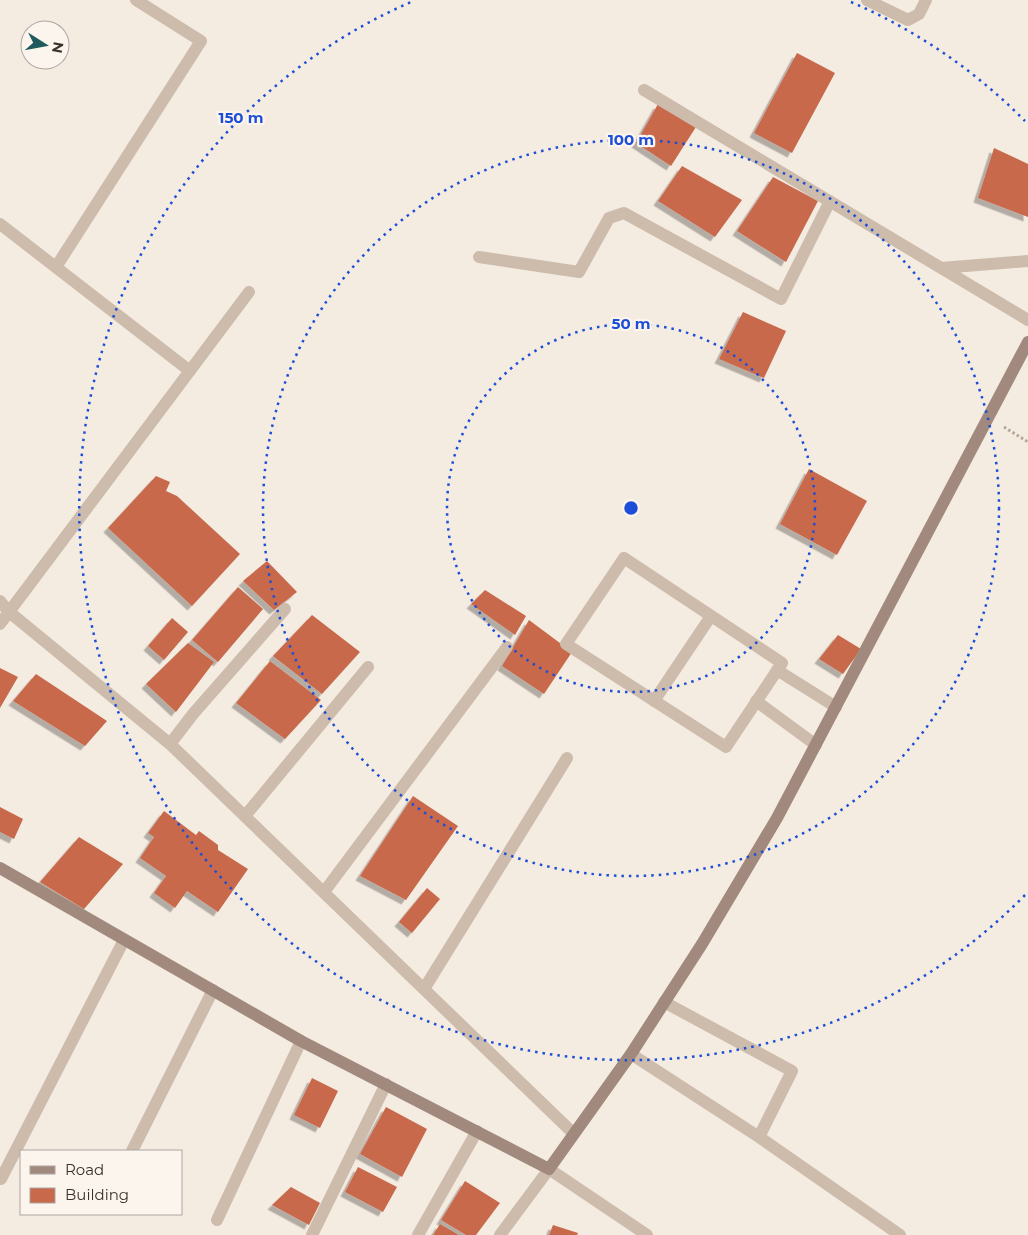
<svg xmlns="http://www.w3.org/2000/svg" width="1028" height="1235" viewBox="0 0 1028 1235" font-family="Montserrat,sans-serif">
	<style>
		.building { fill: #c8694b; filter: url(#shadow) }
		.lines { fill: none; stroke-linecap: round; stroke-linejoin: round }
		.path { stroke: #b9a596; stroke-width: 3; stroke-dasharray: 2.5 2.5; stroke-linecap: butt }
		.lane { stroke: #cdbbac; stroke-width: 12 }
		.street { stroke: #cdbbac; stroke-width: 12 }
		.secondary { stroke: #a18a7d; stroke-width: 12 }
		.ring { fill: none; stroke: #1d4ed8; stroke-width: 2.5; stroke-dasharray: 2.5 5 }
		.centre { fill: #1d4ed8; stroke: #fbf5ee; stroke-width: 2.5 }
		.ring-label { font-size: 15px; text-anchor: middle; font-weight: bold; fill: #1d4ed8; stroke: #fbf5ee; stroke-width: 4.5; stroke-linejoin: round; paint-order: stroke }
	</style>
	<defs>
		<filter id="shadow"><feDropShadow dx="-4.5" dy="4.5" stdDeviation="0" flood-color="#0004"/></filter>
	</defs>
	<rect width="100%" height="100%" fill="#f4ebe1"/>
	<path class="building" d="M 797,53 L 835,73 L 792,153 L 754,133 Z
		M 658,104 L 696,127 L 671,166 L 636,143 Z
		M 994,148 L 1028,164 L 1028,217 L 978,198 Z
		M 682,166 L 742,200 L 715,237 L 658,201 Z
		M 773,177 L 818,201 L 786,262 L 737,231 Z
		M 743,312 L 786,331 L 764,378 L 719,359 Z
		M 809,469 L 867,501 L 837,555 L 780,524 Z
		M 156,476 L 170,482 L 166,491 L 177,496 L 240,554 L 192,606 L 108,528 Z
		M 267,561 L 297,592 L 274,610 L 243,581 Z
		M 238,587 L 263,609 L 218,662 L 192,640 Z
		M 485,590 L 526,616 L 515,635 L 471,604 Z
		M 312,615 L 360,652 L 322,694 L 273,656 Z
		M 172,618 L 188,632 L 164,660 L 148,646 Z
		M 529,620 L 572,652 L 544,694 L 502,666 Z
		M 838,635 L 861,649 L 843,674 L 819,659 Z
		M 188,643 L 214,662 L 176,712 L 146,684 Z
		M 270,661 L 321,700 L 285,739 L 236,703 Z
		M 0,668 L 18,677 L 0,708 Z
		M 36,674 L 107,721 L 85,746 L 13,701 Z
		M 413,796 L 458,826 L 406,900 L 360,876 Z
		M 0,807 L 23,819 L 14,839 L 0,832 Z
		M 164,811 L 196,835 L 199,831 L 218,845 L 218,850 L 248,869 L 218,912 L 187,891 L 175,908 L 154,893 L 166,876 L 140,858 L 154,837 L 148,833 Z
		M 79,837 L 123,864 L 84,909 L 40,882 Z
		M 427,888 L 440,899 L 412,933 L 399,922 Z
		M 312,1078 L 338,1091 L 320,1128 L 294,1115 Z
		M 386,1107 L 427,1129 L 402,1177 L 360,1154 Z
		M 358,1167 L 397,1187 L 383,1212 L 345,1192 Z
		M 465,1181 L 500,1203 L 476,1235 L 466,1235 L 441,1220 Z
		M 291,1187 L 320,1203 L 309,1225 L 272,1205 Z
		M 440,1224 L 459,1235 L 433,1235 Z
		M 553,1225 L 578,1233 L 577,1235 L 549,1235 Z"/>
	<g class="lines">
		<path class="path" d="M 1004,427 L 1028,442"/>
		<path class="lane" d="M 170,744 L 193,714 L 285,609
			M 245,816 L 368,667
			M 324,892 L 507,647
			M 424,989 L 567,758"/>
		<path class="street" d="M 867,0 L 908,20 L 919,14 L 926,0
			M 644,90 L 1028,320
			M 0,224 L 190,371
			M 479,257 L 579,272 L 609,218 L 624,213 L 781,299 L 830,201
			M 56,267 L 201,41 L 136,0
			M 941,268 L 1028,261
			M 624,558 L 782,663 L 726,747 L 566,644 Z
			M 0,601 L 8,611 L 170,744 L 573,1133
			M 0,624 L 249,292
			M 777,670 L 836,707
			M 654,701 L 711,616
			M 756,701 L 816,745
			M 664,1002 L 792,1071 L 759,1137 L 900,1235
			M 631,1054 L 759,1137
			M 132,1151 L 213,990
			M 1,1179 L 124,940
			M 217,1220 L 301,1041
			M 312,1235 L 386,1084
			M 418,1235 L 477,1131
			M 500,1235 L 549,1169 L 647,1235"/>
		<path class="secondary" d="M 0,868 L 301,1041 L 549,1169 L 631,1054 L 702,944 L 777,818 L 1028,342"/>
	</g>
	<g class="ring">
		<circle cx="631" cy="508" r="184"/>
		<circle cx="631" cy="508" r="368"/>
		<path d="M1025 895A552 552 0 1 1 411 2M851 2A552 552 0 0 1 1025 121"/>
	</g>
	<circle cx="631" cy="508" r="8" class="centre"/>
	<g class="ring-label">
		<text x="241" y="123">150 m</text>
		<text x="631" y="145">100 m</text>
		<text x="631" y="329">50 m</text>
	</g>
	<rect x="20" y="1150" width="162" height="65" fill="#fbf5ee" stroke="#aea6a0"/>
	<rect x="30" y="1166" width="25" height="8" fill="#a18a7d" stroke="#aea6a0"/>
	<text x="65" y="1175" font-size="15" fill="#3b302b">Road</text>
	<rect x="30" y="1188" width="25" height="15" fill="#c8694b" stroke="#aea6a0"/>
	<text x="65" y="1200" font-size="15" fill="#3b302b">Building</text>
	<g transform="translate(45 45) rotate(101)"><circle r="24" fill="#fbf5ee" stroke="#aea6a0"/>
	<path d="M0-4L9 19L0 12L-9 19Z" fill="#1f5a5e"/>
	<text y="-8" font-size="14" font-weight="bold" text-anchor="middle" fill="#3b302b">N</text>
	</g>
</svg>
